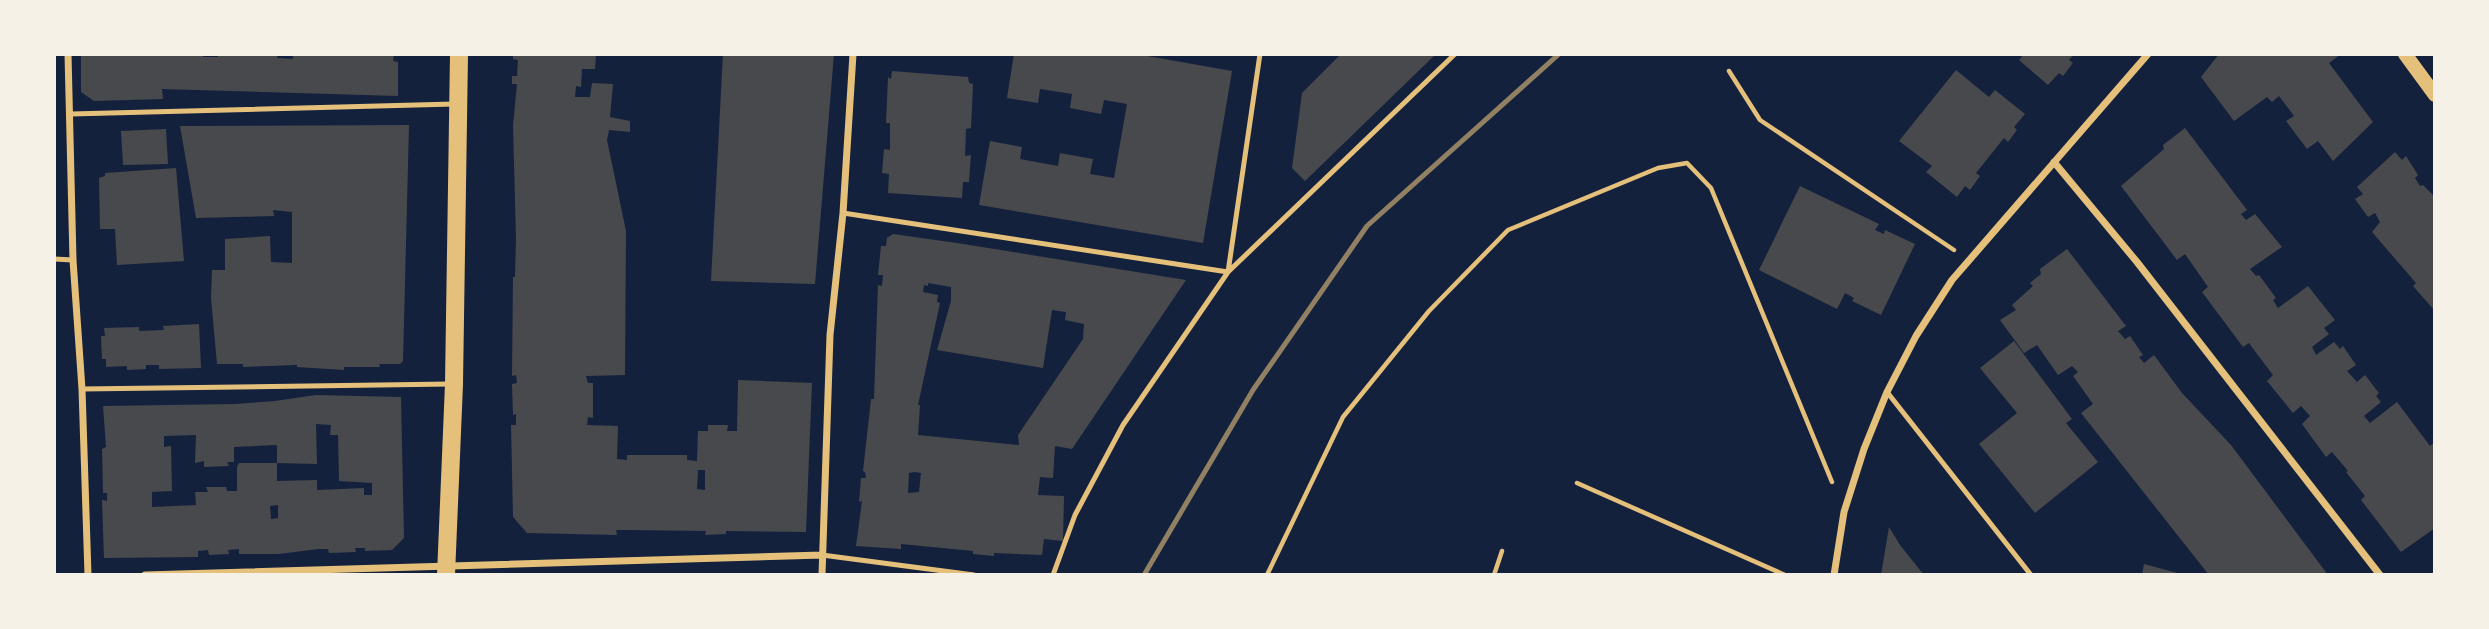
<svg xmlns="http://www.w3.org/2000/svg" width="2489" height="629" viewBox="0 0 2489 629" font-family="Montserrat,sans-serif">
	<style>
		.building { fill: #48494c; fill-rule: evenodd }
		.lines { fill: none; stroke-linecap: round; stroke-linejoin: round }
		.path { stroke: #e5c07b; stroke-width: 4.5 }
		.service { stroke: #e5c07b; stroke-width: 5 }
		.minor { stroke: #e5c07b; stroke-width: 7 }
		.secondary { stroke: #e5c07b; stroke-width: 14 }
		.primary { stroke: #e5c07b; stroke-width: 18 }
		.rail { stroke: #918062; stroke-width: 5 }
	</style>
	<rect width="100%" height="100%" fill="#14213d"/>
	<path class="building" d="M 81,54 L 203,54 L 203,57 L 218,57 L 218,54 L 278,54 L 277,58 L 293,59 L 293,54 L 394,54 L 393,61 L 398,62 L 398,96 L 162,89 L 163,99 L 94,101 L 81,92 Z
		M 513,54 L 596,54 L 595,69 L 582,69 L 581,87 L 576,86 L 575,97 L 590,97 L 592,83 L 613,84 L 610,117 L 630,121 L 630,132 L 609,130 L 607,140 L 626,231 L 625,375 L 586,376 L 588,383 L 593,383 L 593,418 L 588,417 L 587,425 L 618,426 L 617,459 L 627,460 L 627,455 L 687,455 L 687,460 L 697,461 L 698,431 L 708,431 L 708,425 L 728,425 L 727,431 L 737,431 L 738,380 L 812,383 L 806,532 L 726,531 L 726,534 L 705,535 L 706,531 L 629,530 L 616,530 L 617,535 L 527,533 L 513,517 L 511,425 L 516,425 L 516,414 L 513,415 L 512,384 L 517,383 L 516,375 L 512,376 L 513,277 L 515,277 L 516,239 L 513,125 L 517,84 L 512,84 L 512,76 L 517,76 L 518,60 L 513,59 ZM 698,470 L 705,470 L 705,490 L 697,489 Z
		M 723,54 L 834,54 L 815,284 L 711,281 Z
		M 1014,54 L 1136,54 L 1232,71 L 1203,243 L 979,205 L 990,141 L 1022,147 L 1020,159 L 1058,166 L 1060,153 L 1093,159 L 1090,174 L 1114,178 L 1127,104 L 1104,100 L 1101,114 L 1070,108 L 1072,94 L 1040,89 L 1038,103 L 1007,98 Z
		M 1341,54 L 1436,54 L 1305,181 L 1292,168 L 1302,93 Z
		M 2024,54 L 2074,54 L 2069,60 L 2073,63 L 2063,76 L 2059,73 L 2048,85 L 2019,60 Z
		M 2219,54 L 2341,54 L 2329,63 L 2373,122 L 2333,161 L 2318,141 L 2307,149 L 2286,121 L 2294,116 L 2279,96 L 2272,102 L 2267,97 L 2234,121 L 2201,77 Z
		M 1956,70 L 1989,97 L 1995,90 L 2025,114 L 2014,127 L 2017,130 L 2008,142 L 2004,138 L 1976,173 L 1980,176 L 1970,190 L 1965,186 L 1957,197 L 1926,172 L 1932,166 L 1899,141 Z
		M 892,71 L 968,77 L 969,83 L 973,84 L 971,128 L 966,129 L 965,156 L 971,155 L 969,182 L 963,182 L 962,198 L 888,193 L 889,174 L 882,173 L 884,149 L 890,150 L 890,123 L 886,123 L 888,77 L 891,79 Z
		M 409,125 L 403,361 L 400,364 L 379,364 L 380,367 L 344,367 L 344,370 L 297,367 L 297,365 L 243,367 L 243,364 L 217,364 L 211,298 L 212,270 L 225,270 L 225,239 L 270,236 L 271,262 L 292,263 L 292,212 L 273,210 L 274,216 L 196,218 L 180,126 Z
		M 2185,128 L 2247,210 L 2241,214 L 2246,220 L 2255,214 L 2282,247 L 2250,269 L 2256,276 L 2259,275 L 2276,298 L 2273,300 L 2278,308 L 2308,286 L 2335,320 L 2324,328 L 2329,334 L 2312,347 L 2316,355 L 2334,342 L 2340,349 L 2343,346 L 2356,365 L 2347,371 L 2357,382 L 2365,375 L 2379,393 L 2376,396 L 2381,402 L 2364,416 L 2370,423 L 2397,402 L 2430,446 L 2435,442 L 2435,528 L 2401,552 L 2361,500 L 2365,496 L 2346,472 L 2348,471 L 2332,452 L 2326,457 L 2302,424 L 2310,416 L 2301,406 L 2293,413 L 2267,381 L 2273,375 L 2254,350 L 2249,343 L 2243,347 L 2202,292 L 2208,287 L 2185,254 L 2177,260 L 2121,186 L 2164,149 L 2163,145 Z
		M 166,129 L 168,164 L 123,165 L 121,131 Z
		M 2395,152 L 2402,160 L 2406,156 L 2418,175 L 2415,178 L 2420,186 L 2423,185 L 2435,197 L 2435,311 L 2413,286 L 2416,283 L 2372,232 L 2380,222 L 2375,213 L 2368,217 L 2355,199 L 2363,194 L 2357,187 Z
		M 176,168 L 184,261 L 117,265 L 115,229 L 100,229 L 99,178 L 105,176 L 105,173 Z
		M 1800,186 L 1879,224 L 1875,230 L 1884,234 L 1885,230 L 1915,244 L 1881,315 L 1852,301 L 1854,298 L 1845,293 L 1837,309 L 1759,270 Z
		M 893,234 L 957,243 L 1186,280 L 1072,449 L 1055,446 L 1053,478 L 1040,477 L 1038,495 L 1064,496 L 1063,541 L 1044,539 L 1042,555 L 994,553 L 994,556 L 973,554 L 973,551 L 901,544 L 901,549 L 856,546 L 862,501 L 859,502 L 861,478 L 866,478 L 865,472 L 863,471 L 871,399 L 874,399 L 878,285 L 882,286 L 883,275 L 878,275 L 881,246 L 886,246 L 887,238 ZM 928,283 L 951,287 L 951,301 L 937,350 L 1043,368 L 1052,310 L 1066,312 L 1065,320 L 1084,324 L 1083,339 L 1018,435 L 1019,445 L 918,435 L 920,405 L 918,405 L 940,303 L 937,302 L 938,295 L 923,292 L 924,285 L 928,286 ZM 915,472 L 921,473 L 919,492 L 908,493 L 909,473 Z
		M 2067,249 L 2126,326 L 2118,331 L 2125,339 L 2130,336 L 2143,355 L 2139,357 L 2144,363 L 2154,355 L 2182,393 L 2231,445 L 2328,575 L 2209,575 L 2081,413 L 2093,404 L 2073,376 L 2078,372 L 2072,366 L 2058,375 L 2037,345 L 2024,353 L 2000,320 L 2016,310 L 2012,305 L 2033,286 L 2030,283 L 2041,274 L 2040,269 Z
		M 199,324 L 201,368 L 159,369 L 159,365 L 146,365 L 146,369 L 127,370 L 127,366 L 106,367 L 106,359 L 102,359 L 101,336 L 105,336 L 104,328 L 139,327 L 139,331 L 164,330 L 163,326 Z
		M 2014,341 L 2072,419 L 2066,423 L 2098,462 L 2035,513 L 1979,444 L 2017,413 L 1980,368 Z
		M 316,395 L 401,397 L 404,538 L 392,550 L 365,551 L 365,548 L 355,548 L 356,552 L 329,553 L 328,549 L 318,549 L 279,554 L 239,554 L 239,549 L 228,550 L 229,554 L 209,555 L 208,550 L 198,551 L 198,557 L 104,558 L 102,500 L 107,501 L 107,493 L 103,493 L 102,449 L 106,447 L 103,406 L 235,404 L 275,401 ZM 316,424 L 331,425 L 330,435 L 338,435 L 339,481 L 372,483 L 372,495 L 364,495 L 364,488 L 317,490 L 317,480 L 277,481 L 277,463 L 239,463 L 237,467 L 237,491 L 227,491 L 226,487 L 206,487 L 208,492 L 195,492 L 196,505 L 152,507 L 152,492 L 172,491 L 171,446 L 164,447 L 164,436 L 196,435 L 195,463 L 204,461 L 204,467 L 229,466 L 227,462 L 234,462 L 234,447 L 277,445 L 277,463 L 317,464 ZM 278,505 L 278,518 L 271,519 L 270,506 Z
		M 1889,527 L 1900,545 L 1924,575 L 1881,575 Z
		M 2144,564 L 2181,574 L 2181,575 L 2142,575 Z"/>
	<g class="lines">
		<path class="path" d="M 1729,71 L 1760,120 L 1954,250
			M 1577,483 L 1785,575
			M 1267,575 L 1343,417 L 1429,311 L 1508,230 L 1658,168 L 1687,163 L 1711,188 L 1832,482
			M 1494,575 L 1502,551"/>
		<path class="service" d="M 71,114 L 454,104
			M 843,213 L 1228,272 L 1455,54
			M 54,259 L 73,260
			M 82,389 L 450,384
			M 1887,392 L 2031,575
			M 822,555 L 974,575
			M 1053,575 L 1075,515 L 1123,425 L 1228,272 L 1260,54
			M 2434,575 L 2435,574"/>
		<path class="minor" d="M 68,54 L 73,260 L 82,389 L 88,575
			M 2054,162 L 2137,262 L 2380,575
			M 145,575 L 822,555
			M 822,575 L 830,335 L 843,213 L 853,54
			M 1834,575 L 1844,512 L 1864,449 L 1887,392 L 1916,336 L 1952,280 L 2148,54"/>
		<path class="secondary" d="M 2405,54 L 2435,95"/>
		<path class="primary" d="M 446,575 L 454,384 L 459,54"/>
		<path class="rail" d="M 1144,575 L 1253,390 L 1367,226 L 1559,54"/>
	</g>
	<rect width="2489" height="629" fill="none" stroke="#f6f1e7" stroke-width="112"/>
</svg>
